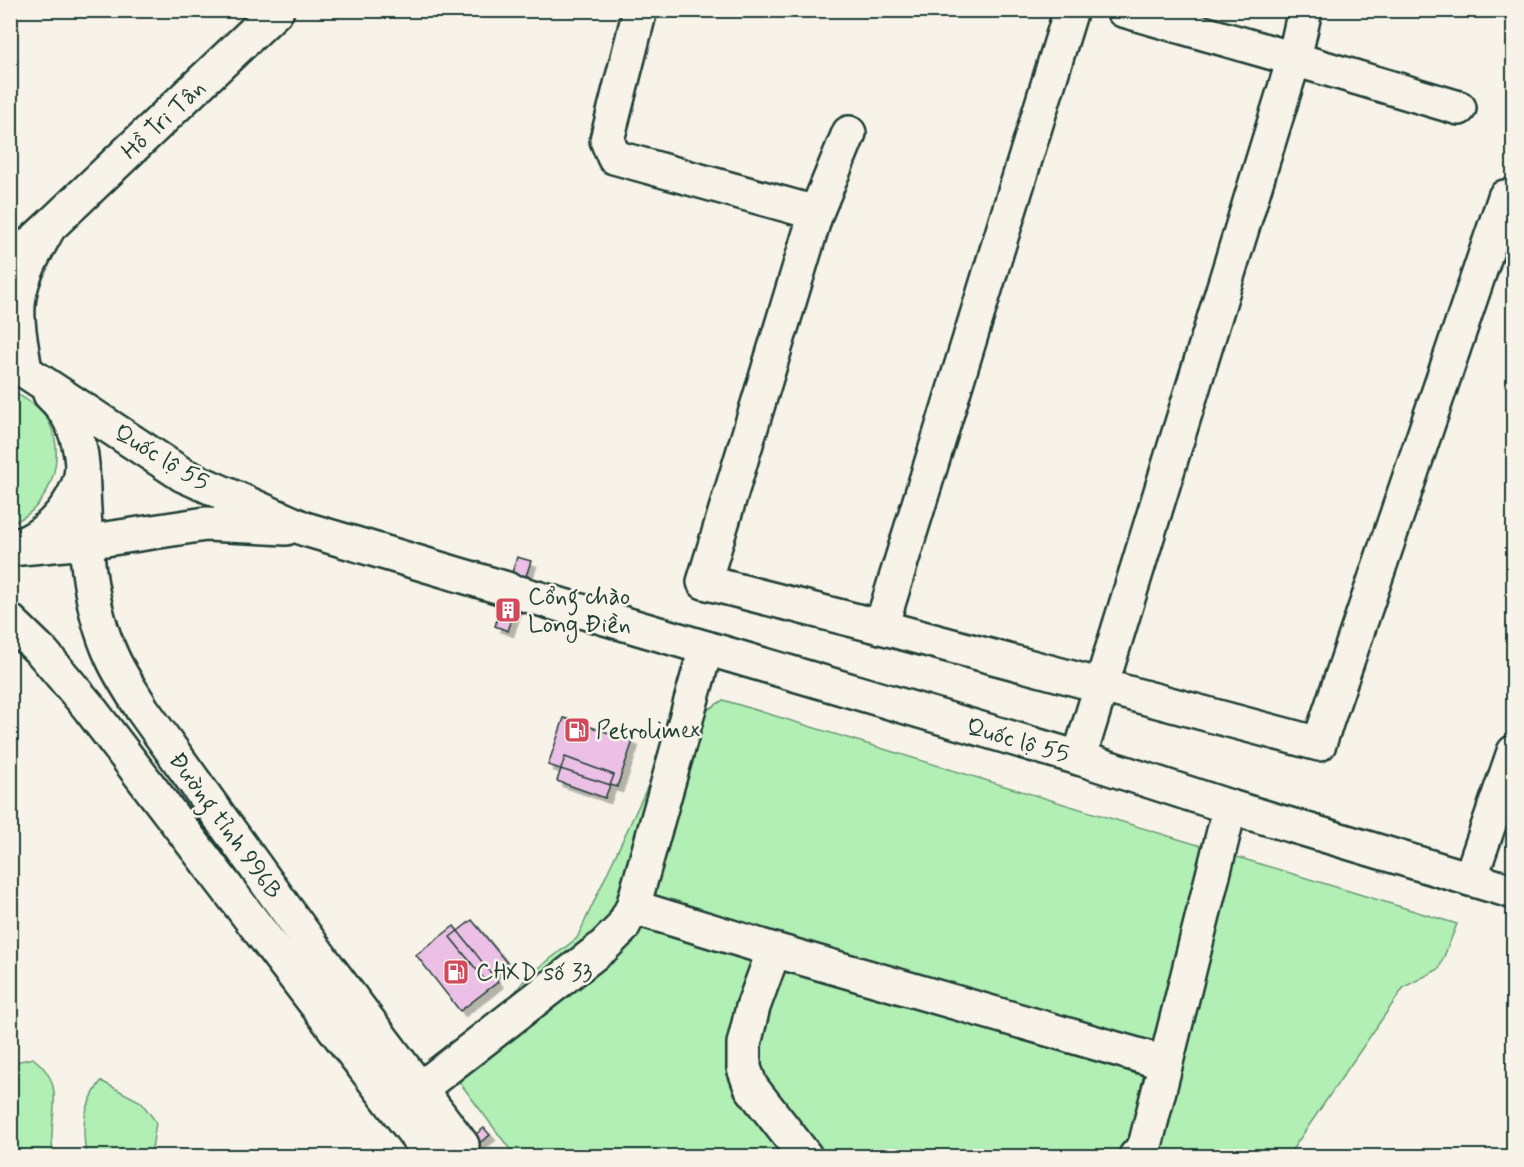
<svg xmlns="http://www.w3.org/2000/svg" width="1524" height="1167" viewBox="0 0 1524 1167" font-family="Mynerve,sans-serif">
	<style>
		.green { fill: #b1efb5; stroke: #689674; stroke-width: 1.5 }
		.building { fill: #ecc0e6; stroke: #1f3d34; stroke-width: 1.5; filter: url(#shadow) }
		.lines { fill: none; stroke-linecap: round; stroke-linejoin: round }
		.street-casing { stroke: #1f3d34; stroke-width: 38 }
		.secondary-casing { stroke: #1f3d34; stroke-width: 38 }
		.highway-casing { stroke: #1f3d34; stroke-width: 38 }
		.street { stroke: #f7f3e8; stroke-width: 33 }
		.secondary { stroke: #f7f3e8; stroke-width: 33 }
		.highway { stroke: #f7f3e8; stroke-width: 33 }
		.labels { text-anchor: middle; stroke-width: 5; stroke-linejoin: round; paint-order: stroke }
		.street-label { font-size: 24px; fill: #1f3d34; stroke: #f7f3e8 }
		.poi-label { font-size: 24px; fill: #1f3d34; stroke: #f7f3e8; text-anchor: start }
	</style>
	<defs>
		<filter id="shadow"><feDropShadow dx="5.5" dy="5.5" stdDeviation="0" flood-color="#0004"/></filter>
	</defs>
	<rect width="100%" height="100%" fill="#f7f3e8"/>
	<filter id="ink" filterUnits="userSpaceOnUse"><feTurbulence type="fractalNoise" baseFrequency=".0167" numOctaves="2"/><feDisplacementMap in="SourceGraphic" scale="12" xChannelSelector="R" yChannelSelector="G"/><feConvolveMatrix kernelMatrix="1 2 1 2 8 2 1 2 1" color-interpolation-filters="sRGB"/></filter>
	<g filter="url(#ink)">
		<path class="green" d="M 10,390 C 19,395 30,401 38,408 C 73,440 54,510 11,523 Z
			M 723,700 L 1457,924 L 1439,969 L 1404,987 L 1288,1156 L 515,1156 L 457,1079 L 499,1012 L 527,977 L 577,938 L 673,732 Z
			M 33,1058 C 71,1087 45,1117 54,1156 L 11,1156 L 11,1063 Z
			M 101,1081 L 141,1102 L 156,1122 L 151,1156 L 86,1156 C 82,1124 82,1109 101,1081 Z"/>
		<path class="building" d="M 517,557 L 531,561 L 508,631 L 495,626 Z
			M 564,718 L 633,741 L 617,787 L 548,765 Z
			M 565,757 L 614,775 L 605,798 L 557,781 Z
			M 472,920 L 507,963 L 485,980 L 450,937 Z
			M 454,926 L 498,982 L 460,1011 L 416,955 Z
			M 484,1128 L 490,1135 L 461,1156 L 446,1156 Z"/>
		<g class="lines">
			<defs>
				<path id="street" d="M 640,10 L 607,140 L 614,157 L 816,213
					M 1123,10 L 1294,59 L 1459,108
					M 849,133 L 816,213 L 704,582 L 881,627 L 1319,744 L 1505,197
					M 881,627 L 1071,10
					M 1079,758 L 1294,59 L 1305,10
					M 1470,879 L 1514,752
					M 633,907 L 774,950 L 1165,1063
					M 774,950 L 753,1007 L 744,1044 L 744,1068 L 751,1087 L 805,1156
					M 420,1089 L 603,947 L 622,928 L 633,907 L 706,648
					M 1136,1156 L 1145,1146 L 1230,807"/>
				<path id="secondary" d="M 49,227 L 277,10
					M 10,263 L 49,227 C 37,249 23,271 19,296 C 15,320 22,348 25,371
					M 82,467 C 85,530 85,598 112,657 C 120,675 132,692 142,709 L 324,962 L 462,1145
					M 10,621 L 43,653 L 87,705 L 432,1156"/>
				<path id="highway" d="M 25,371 L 183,475 L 305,529 L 507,589
					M 18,545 C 47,538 83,496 82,465 C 80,438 70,412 50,394
					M 10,549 L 86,542 L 206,524 L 286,528
					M 520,593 L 1079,758 L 1230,807 L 1514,892"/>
			</defs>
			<use href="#street" class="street-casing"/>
			<use href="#secondary" class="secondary-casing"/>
			<use href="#highway" class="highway-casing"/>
			<use href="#street" class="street"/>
			<use href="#secondary" class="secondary"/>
			<use href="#highway" class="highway"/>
		</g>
	</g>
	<defs>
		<symbol id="building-square" viewBox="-11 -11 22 22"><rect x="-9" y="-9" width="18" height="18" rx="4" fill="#d1495b" stroke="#f7f3e8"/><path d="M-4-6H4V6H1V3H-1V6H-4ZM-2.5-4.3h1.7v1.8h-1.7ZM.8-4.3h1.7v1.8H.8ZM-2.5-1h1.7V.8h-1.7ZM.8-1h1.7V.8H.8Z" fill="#fff"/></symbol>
		<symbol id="fuel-square" viewBox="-11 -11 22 22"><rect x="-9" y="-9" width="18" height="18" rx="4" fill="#d1495b" stroke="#f7f3e8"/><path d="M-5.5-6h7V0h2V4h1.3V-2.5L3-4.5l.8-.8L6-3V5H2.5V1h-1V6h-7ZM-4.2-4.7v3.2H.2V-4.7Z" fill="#fff"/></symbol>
	</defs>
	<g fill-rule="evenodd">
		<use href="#building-square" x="493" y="595" width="30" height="30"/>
		<use href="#fuel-square" x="562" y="715" width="30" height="30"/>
		<use href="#fuel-square" x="441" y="957" width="30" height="30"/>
	</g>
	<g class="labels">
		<g class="street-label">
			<text transform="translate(163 119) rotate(-43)" y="8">Hồ Tri Tân</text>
			<text transform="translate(162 457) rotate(31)" y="8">Quốc lộ 55</text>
			<text transform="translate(1018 740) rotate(16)" y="8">Quốc lộ 55</text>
			<text transform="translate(226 825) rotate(54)" y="8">Đường tỉnh 996B</text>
		</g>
		<g class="poi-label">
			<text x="528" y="604">Cổng chào<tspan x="528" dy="28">Long Điền</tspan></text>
			<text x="596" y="738">Petrolimex</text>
			<text x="476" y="980">CHXD số 33</text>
		</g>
	</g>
	<rect width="1524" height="1167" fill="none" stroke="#f7f3e8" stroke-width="36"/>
	<rect x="18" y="18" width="1488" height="1131" fill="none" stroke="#1f3d34" stroke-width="2" filter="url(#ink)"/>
</svg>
